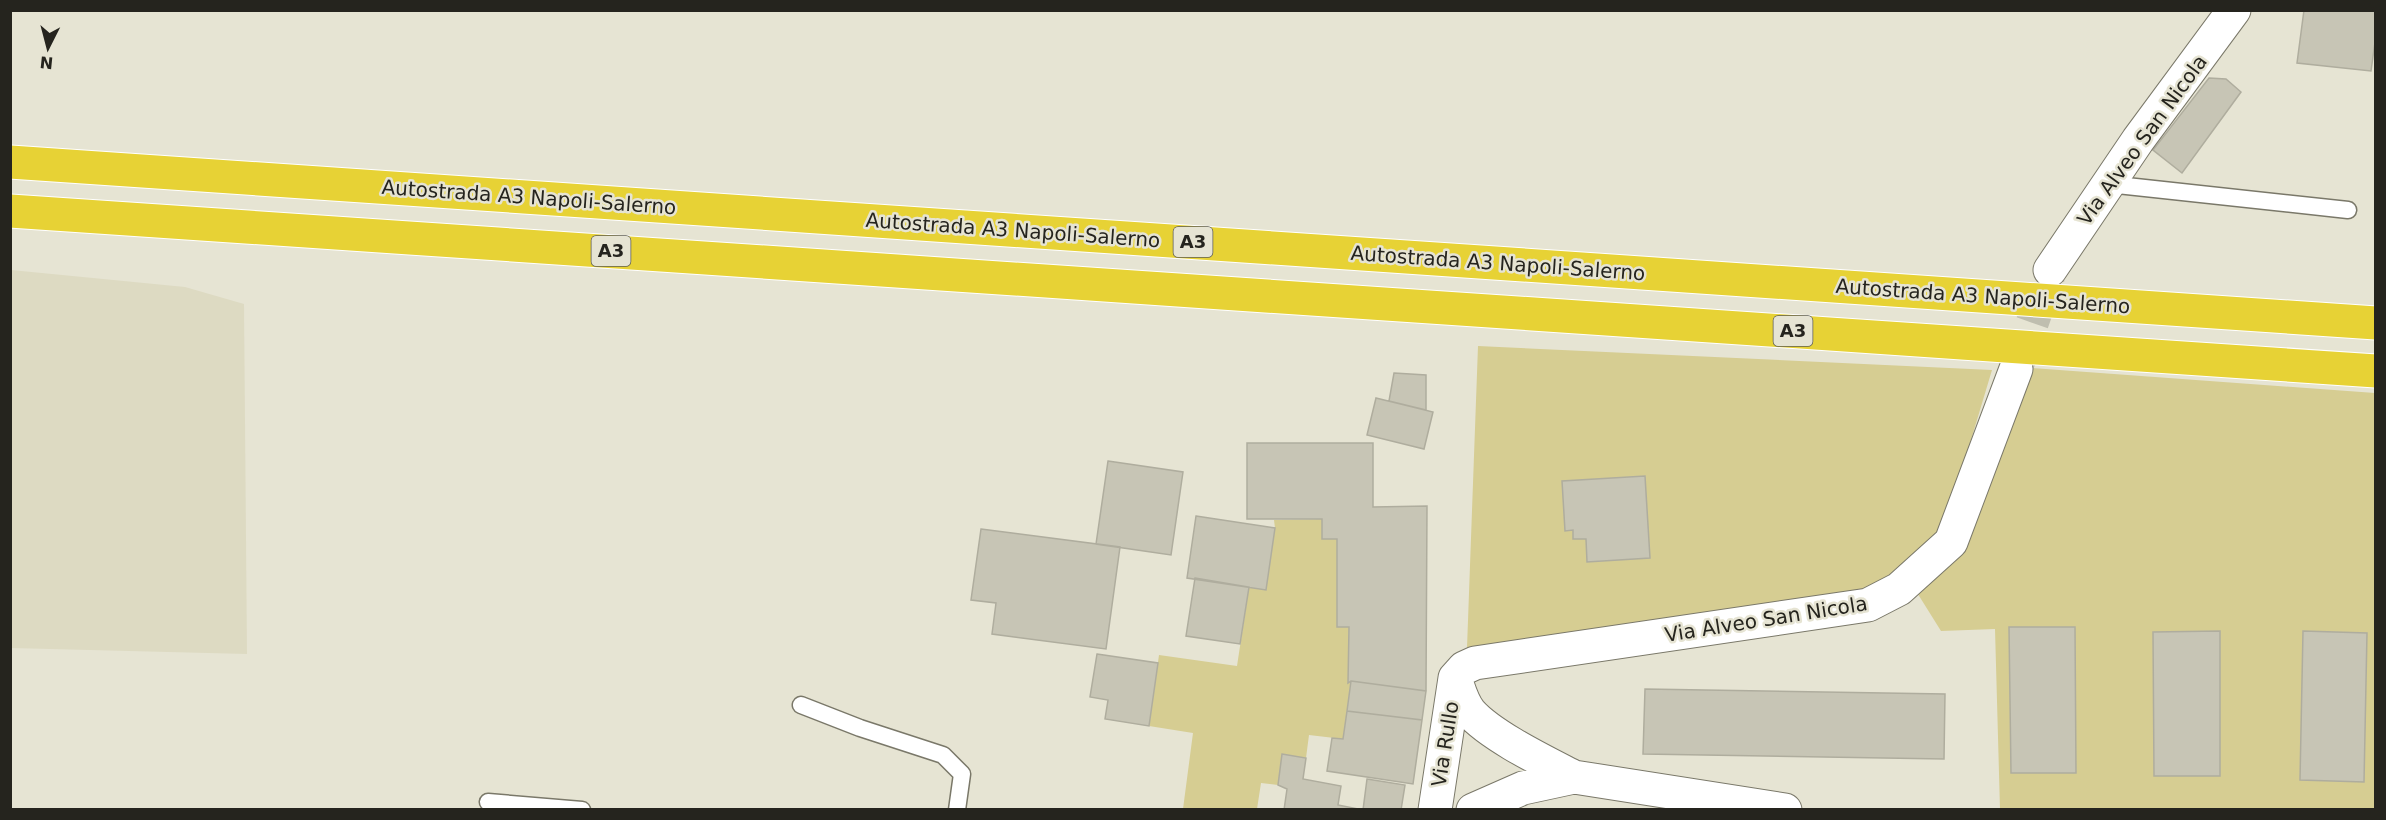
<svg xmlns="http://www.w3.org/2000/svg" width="2386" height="820" viewBox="0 0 2386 820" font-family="'DejaVu Sans',sans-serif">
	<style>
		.built { fill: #dddac2 }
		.green { fill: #d6cd92 }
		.building { fill: #c7c5b5; stroke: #afad9e; stroke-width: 1.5 }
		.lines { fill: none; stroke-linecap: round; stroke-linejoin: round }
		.minor-tunnel { stroke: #bfbeaf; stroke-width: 33; stroke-dasharray: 33 16; stroke-linecap: butt }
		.service-casing { stroke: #7a7869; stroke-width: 19 }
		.minor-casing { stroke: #7a7869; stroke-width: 35 }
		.motorway-casing { stroke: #fff; stroke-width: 35 }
		.service { stroke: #fff; stroke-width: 16 }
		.minor { stroke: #fff; stroke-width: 33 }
		.motorway { stroke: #e7d235; stroke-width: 33 }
		.labels { text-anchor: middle; stroke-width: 5; stroke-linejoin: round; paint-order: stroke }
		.shield { fill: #e6e4d3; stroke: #5f5e54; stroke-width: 1.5 }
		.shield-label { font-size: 18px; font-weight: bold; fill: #25241e }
		.street-label { font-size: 20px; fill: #25241e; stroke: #e6e4d3 }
	</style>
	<rect width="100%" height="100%" fill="#e6e4d3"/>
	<path class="built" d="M 11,270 L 185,287 L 244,304 L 247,654 L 11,648 Z"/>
	<path class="green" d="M 1478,346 L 1992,370 L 1943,533 L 1892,580 L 1865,594 L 1457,659 L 1467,648 Z
		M 2032,368 L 2375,393 L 2375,809 L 2000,809 L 1995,629 L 1941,631 L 1916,591 L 1964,547 Z
		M 1322,519 L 1322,539 L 1337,539 L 1337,627 L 1349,627 L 1348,680 L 1351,681 L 1343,739 L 1309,735 L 1306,758 L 1282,755 L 1278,785 L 1261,783 L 1257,809 L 1183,809 L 1193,733 L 1149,726 L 1159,655 L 1237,666 L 1249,587 L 1266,589 L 1275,528 L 1274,520 Z"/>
	<path class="building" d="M 2304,10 L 2376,10 L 2376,35 L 2371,71 L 2297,63 Z
		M 2209,78 L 2226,79 L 2241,92 L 2182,173 L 2153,150 Z
		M 1394,373 L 1426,375 L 1426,410 L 1389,401 Z
		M 1376,398 L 1433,412 L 1424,449 L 1367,435 Z
		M 1247,443 L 1373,443 L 1373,507 L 1427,506 L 1426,691 L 1351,681 L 1348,683 L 1349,627 L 1337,627 L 1337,539 L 1322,539 L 1322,519 L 1247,519 Z
		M 1108,461 L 1183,472 L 1171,555 L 1096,544 Z
		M 1645,476 L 1650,558 L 1587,562 L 1586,539 L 1573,539 L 1573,530 L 1565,531 L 1562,481 Z
		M 1196,516 L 1275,528 L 1266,590 L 1187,578 Z
		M 981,529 L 1120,547 L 1106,649 L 992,634 L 996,603 L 971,600 Z
		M 1195,578 L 1249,587 L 1240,644 L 1186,636 Z
		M 2009,627 L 2075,627 L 2076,773 L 2011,773 Z
		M 2220,631 L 2220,776 L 2154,776 L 2153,632 Z
		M 2303,631 L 2367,633 L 2364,782 L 2300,780 Z
		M 1097,654 L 1158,663 L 1149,726 L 1105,719 L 1108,700 L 1090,697 Z
		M 1351,681 L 1426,691 L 1422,720 L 1347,711 Z
		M 1645,689 L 1945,694 L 1944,759 L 1643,754 Z
		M 1347,711 L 1422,720 L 1413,784 L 1327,771 L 1332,738 L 1343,739 Z
		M 1282,754 L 1306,758 L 1303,779 L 1341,786 L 1338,805 L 1363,810 L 1284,810 L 1287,789 L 1278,785 Z
		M 1367,779 L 1405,785 L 1401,810 L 1363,810 Z"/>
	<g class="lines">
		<path class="minor-tunnel" d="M 2016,369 L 2049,275"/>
		<defs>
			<path id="service" d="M 2108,184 L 2348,210
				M 801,705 L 860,728 L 943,755 L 962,774 L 957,810
				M 488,802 L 582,810"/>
			<path id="minor" d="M 2050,270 L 2138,140 L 2234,10
				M 1455,678 L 1464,668 L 1475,663 L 1868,605 L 1899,589 L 1951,542 L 2016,369
				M 1455,678 C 1459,689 1462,702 1470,712 C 1491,736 1545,762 1574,777
				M 1435,810 L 1455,678
				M 1473,810 L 1523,788 L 1574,777 L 1785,810"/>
			<path id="motorway" d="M 10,162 L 2376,323
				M 10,211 L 2376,371"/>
		</defs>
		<use href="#service" class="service-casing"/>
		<use href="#minor" class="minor-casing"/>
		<use href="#motorway" class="motorway-casing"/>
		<use href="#service" class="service"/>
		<use href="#minor" class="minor"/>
		<use href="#motorway" class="motorway"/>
	</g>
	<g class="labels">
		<g class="shield">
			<rect x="1173.5" y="227" width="39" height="30" rx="4.5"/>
			<rect x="591.5" y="236" width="39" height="30" rx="4.5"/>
			<rect x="1773.5" y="316" width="39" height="30" rx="4.5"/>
		</g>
		<g class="shield-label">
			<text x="1193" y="248">A3</text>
			<text x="611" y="257">A3</text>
			<text x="1793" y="337">A3</text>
		</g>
		<g class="street-label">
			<text transform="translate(2142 140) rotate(-54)" y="7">Via Alveo San Nicola</text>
			<text transform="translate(529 197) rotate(4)" y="7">Autostrada A3 Napoli-Salerno</text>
			<text transform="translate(1013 230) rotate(4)" y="7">Autostrada A3 Napoli-Salerno</text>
			<text transform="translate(1498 263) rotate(4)" y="7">Autostrada A3 Napoli-Salerno</text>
			<text transform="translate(1983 296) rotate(4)" y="7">Autostrada A3 Napoli-Salerno</text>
			<text transform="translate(1766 619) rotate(-9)" y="7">Via Alveo San Nicola</text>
			<text transform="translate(1445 744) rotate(-81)" y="7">Via Rullo</text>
		</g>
	</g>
	<rect width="2386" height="820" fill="none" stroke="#25241e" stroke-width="24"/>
	<g transform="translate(48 48) rotate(186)" stroke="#e6e4d3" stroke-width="4.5" paint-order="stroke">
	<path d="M0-4.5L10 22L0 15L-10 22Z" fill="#25241e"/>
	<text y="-9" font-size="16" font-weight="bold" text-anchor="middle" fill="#25241e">N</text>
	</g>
</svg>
